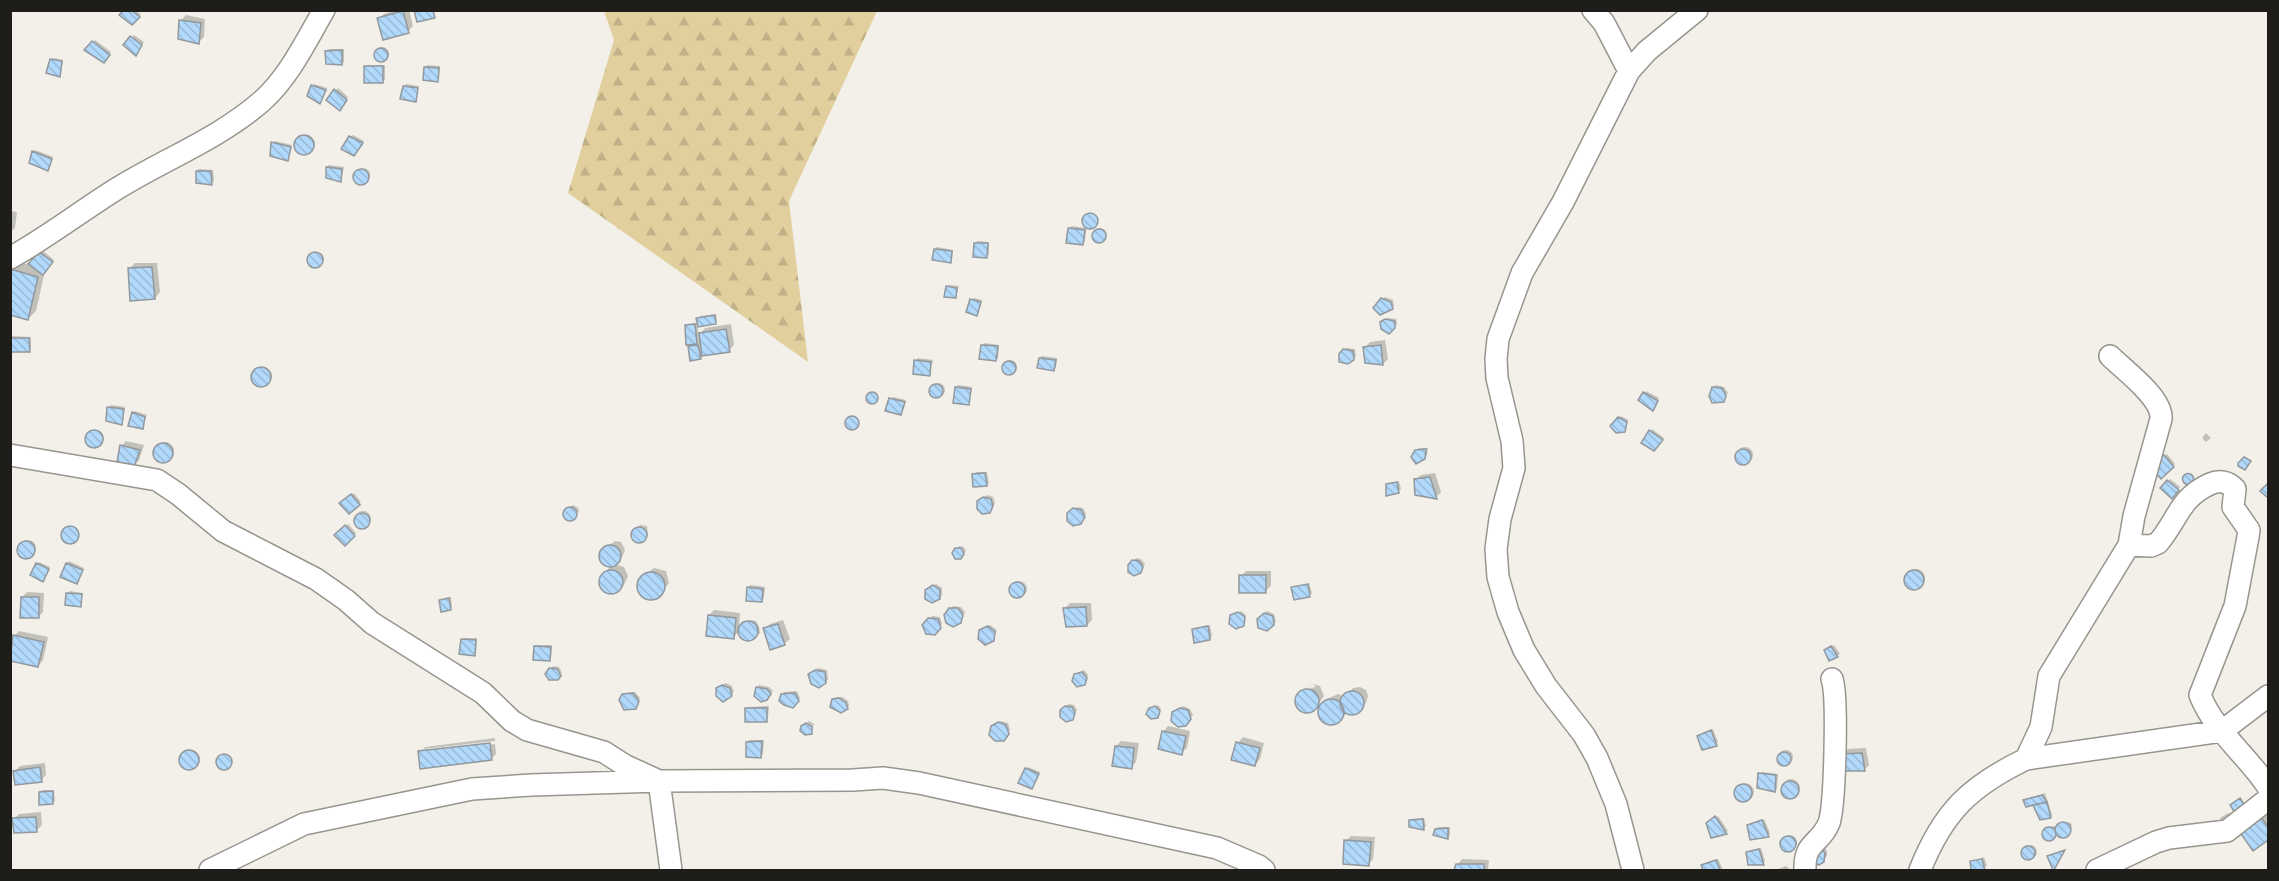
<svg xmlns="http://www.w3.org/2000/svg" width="2279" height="881" viewBox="0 0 2279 881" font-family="'Asap Condensed',sans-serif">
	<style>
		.forest { fill: url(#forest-firs) }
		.shadow { fill: #0003 }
		.building { fill: url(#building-back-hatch); stroke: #92989d; stroke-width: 1.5 }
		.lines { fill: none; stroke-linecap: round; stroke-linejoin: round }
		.minor-casing { stroke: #97958e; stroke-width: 24 }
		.minor { stroke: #fff; stroke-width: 21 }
	</style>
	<defs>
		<pattern id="forest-firs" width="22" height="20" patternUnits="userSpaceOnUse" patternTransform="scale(1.5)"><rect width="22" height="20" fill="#e2cf9e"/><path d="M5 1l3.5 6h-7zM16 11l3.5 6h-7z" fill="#c1b188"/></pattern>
		<pattern id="building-back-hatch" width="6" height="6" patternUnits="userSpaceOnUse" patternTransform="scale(1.5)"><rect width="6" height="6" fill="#b0d9fc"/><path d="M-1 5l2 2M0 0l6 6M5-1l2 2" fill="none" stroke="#97bad7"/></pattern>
	</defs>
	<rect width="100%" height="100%" fill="#f2f0e8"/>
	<path class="forest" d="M 604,11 L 877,11 L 789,201 L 808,362 L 568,193 L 614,40 Z"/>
	<path class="shadow" d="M 126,10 L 136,10 L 141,15 L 132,23 Z
		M 395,10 L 409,10 L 413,26 L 408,31 L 378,19 L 384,14 Z
		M 186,15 L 205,19 L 204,37 L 199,42 L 181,20 Z
		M 134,35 L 144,42 L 137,52 L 125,45 Z
		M 95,40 L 111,52 L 106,59 L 86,49 Z
		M375 54a7 7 0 1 1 14 0a7 7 0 1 1-14 0Z
		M 329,49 L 344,49 L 344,62 L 342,64 L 326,51 Z
		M 53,58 L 63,60 L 60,76 L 51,60 Z
		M 367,65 L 385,65 L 385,79 L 383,81 L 365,67 Z
		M 427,65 L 440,66 L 439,78 L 437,80 L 425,67 Z
		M 314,84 L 327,88 L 322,100 L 312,86 Z
		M 406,84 L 419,86 L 415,100 L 404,86 Z
		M 338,88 L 348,97 L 342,107 L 328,100 Z
		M297 144a9 9 0 1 1 18 0a9 9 0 1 1-18 0Z
		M 353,135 L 364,141 L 356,152 L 350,137 Z
		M 275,141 L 292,145 L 287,159 L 273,143 Z
		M 35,150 L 53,157 L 48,170 L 33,152 Z
		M 329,165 L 344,167 L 341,181 L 327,167 Z
		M356 175a7 7 0 1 1 14 0a7 7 0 1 1-14 0Z
		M 199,169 L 213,170 L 214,181 L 211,183 L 197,171 Z
		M 10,211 L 17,212 L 15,228 L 10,232 Z
		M1084 220a7 7 0 1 1 14 0a7 7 0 1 1-14 0Z
		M 1072,226 L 1086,228 L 1085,241 L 1083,243 L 1069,228 Z
		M1093 235a7 7 0 1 1 14 0a7 7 0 1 1-14 0Z
		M 978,241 L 989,242 L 989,254 L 987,256 L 975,243 Z
		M 937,247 L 953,250 L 952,259 L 950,261 L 935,249 Z
		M 43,251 L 54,260 L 45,271 L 36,311 L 28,319 L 12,270 L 20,262 L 30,265 Z
		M310 259a7 7 0 1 1 14 0a7 7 0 1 1-14 0Z
		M 135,263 L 157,263 L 160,292 L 155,298 L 130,268 Z
		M 949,285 L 959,286 L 956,297 L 947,287 Z
		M 1385,297 L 1393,300 L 1394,306 L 1392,308 L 1375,308 Z
		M 974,298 L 982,300 L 977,314 L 971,300 Z
		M 716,314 L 717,320 L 715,322 L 697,325 L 699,335 L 705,328 L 731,324 L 734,345 L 729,350 L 703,355 L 700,358 L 691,359 L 686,325 L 699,322 L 700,316 Z
		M 1388,318 L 1396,319 L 1397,324 L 1389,332 L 1384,320 Z
		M 10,336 L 31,337 L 31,348 L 29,350 L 10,350 Z
		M 1385,340 L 1388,359 L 1383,364 L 1365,347 L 1370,342 Z
		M 985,343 L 999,345 L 998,358 L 996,360 L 983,345 Z
		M 1346,348 L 1355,349 L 1356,356 L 1353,359 L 1341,355 Z
		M 1042,356 L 1057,358 L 1056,367 L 1054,369 L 1040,358 Z
		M 918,358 L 933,360 L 929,375 L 916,360 Z
		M1003 367a7 7 0 1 1 14 0a7 7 0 1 1-14 0Z
		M254 376a9 9 0 1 1 18 0a9 9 0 1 1-18 0Z
		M931 390a7 7 0 1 1 14 0a7 7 0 1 1-14 0Z
		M 958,385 L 972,387 L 970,401 L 968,403 L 956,387 Z
		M 1716,385 L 1724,387 L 1728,393 L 1723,401 L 1713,387 Z
		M 1646,391 L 1659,398 L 1655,407 L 1640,400 Z
		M867.5 397a5.5 5.5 0 1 1 11 0a5.5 5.5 0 1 1-11 0Z
		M 893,397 L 906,400 L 901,413 L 890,399 Z
		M 111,405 L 125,407 L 121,424 L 107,420 L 109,407 Z
		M 135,411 L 147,415 L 142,428 L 133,413 Z
		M 1621,416 L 1628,420 L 1625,431 L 1612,426 Z
		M847 422a6 6 0 1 1 12 0a6 6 0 1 1-12 0Z
		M 1652,429 L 1664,438 L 1654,449 L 1650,431 Z
		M88 438a8 8 0 1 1 16 0a8 8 0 1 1-16 0Z
		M 2206,433 L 2211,438 L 2206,442 L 2202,438 Z
		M 126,441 L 144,445 L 139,460 L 134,465 L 121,446 Z
		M156 451a9 9 0 1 1 18 0a9 9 0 1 1-18 0Z
		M1737 455a8 8 0 1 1 16 0a8 8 0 1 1-16 0Z
		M 1419,448 L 1428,448 L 1427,455 L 1425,458 L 1416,450 Z
		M 2167,454 L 2175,464 L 2162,477 L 2153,467 Z
		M 976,472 L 987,472 L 989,483 L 987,485 L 974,475 Z
		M2184 478a5 5 0 1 1 10 0a5 5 0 1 1-10 0Z
		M 1435,473 L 1441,492 L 1436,497 L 1415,480 L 1421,475 Z
		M 2170,479 L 2180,487 L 2172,496 L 2162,488 Z
		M 1399,481 L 1401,489 L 1398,491 L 1388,484 Z
		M 354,493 L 361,502 L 349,512 L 341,503 Z
		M 987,495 L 993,497 L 995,503 L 992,509 L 981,499 Z
		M 573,505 L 578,508 L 579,511 L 571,520 L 565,518 L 565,511 Z
		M 1077,507 L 1083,508 L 1086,514 L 1081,523 L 1071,511 Z
		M355 519a8 8 0 1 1 16 0a8 8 0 1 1-16 0Z
		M 348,524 L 356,533 L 345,544 L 336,535 Z
		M 640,525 L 647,526 L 648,535 L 642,541 L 635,541 L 632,538 L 632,533 Z
		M63 534a8 8 0 1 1 16 0a8 8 0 1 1-16 0Z
		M20 548a8 8 0 1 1 16 0a8 8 0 1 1-16 0Z
		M 615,541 L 621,542 L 625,550 L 623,555 L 618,561 L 609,565 L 604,563 L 601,558 L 602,551 Z
		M 959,546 L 964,547 L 966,551 L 963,555 L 957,549 Z
		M 1136,558 L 1141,559 L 1145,564 L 1140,572 L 1129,566 Z
		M 69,561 L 84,568 L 77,583 L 67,564 Z
		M 39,562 L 50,567 L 44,578 L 37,564 Z
		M 617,565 L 624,567 L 628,576 L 625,583 L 613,592 L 603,589 L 601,583 L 605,573 L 610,567 Z
		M 654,568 L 666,571 L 669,583 L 660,595 L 652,599 L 641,594 L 638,586 L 641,578 Z
		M1907 578a9 9 0 1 1 18 0a9 9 0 1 1-18 0Z
		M 1246,571 L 1271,571 L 1271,586 L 1265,591 L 1241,576 Z
		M1011 589a8 8 0 1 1 16 0a8 8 0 1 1-16 0Z
		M 1309,583 L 1312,593 L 1310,595 L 1293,588 Z
		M 936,584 L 942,588 L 942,595 L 939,598 L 929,588 Z
		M 750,585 L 765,587 L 764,598 L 762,600 L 748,588 Z
		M 70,591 L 83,593 L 80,605 L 67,594 Z
		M 27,592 L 44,593 L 43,612 L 38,617 L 22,597 Z
		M 451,597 L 452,607 L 450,609 L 440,601 Z
		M 1070,603 L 1091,603 L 1092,620 L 1087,625 L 1065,608 Z
		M 953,606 L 961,607 L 965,612 L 960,622 L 946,615 Z
		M 714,610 L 740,613 L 739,627 L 750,620 L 756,621 L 759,626 L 760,633 L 751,640 L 743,638 L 739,631 L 733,638 L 709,615 Z
		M 1241,611 L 1246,615 L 1243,625 L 1232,616 Z
		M 1267,611 L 1274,614 L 1276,622 L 1267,630 L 1258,619 Z
		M 932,616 L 940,617 L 942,624 L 935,633 L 924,625 Z
		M 783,620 L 790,639 L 784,644 L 765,629 L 770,624 Z
		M 990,625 L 997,630 L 993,640 L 980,631 Z
		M 1210,625 L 1212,636 L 1210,639 L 1194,629 Z
		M 19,631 L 48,637 L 43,660 L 38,666 L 10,660 L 14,636 Z
		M 464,638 L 477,638 L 476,652 L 474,654 L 462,640 Z
		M 537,645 L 552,645 L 551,657 L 549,659 L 535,647 Z
		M 1834,645 L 1840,654 L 1830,659 L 1828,648 Z
		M 553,666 L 559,667 L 562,673 L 560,676 L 550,669 Z
		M 818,668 L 827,670 L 828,679 L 826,682 L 810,674 Z
		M 1084,670 L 1088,675 L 1084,684 L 1075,674 Z
		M 726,683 L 732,686 L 734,692 L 731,695 L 719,686 Z
		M 1313,684 L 1320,686 L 1324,696 L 1315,709 L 1308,712 L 1302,710 L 1297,702 L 1301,692 L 1315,687 L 1314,684 L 1305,688 Z
		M 759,685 L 769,687 L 773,691 L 769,696 L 757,687 Z
		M 1360,687 L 1366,690 L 1368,696 L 1366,703 L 1355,713 L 1348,712 L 1336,723 L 1325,722 L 1319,712 L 1322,705 L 1327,699 L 1338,694 L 1345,697 L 1353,688 Z
		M 797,691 L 800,698 L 793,706 L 782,695 L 784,692 Z
		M 635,692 L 640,698 L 635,708 L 623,695 L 626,693 Z
		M 836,697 L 842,697 L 848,701 L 849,706 L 847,708 L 834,700 Z
		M 1069,704 L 1074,705 L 1077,710 L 1072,718 L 1061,711 Z
		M 1158,705 L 1161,709 L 1157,716 L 1150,709 Z
		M 769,706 L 768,718 L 766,720 L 746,709 L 748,707 Z
		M 1183,706 L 1190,709 L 1193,715 L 1188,722 L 1176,710 Z
		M 809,721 L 814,724 L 811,733 L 805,724 Z
		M 1001,721 L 1008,723 L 1010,730 L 1005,736 L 994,724 Z
		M 1168,726 L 1190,731 L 1187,748 L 1181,753 L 1163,732 Z
		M 1713,729 L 1718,742 L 1716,744 L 1699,736 Z
		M 1243,737 L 1264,743 L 1260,759 L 1255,765 L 1238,743 Z
		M 495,738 L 495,741 L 423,749 L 423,752 L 495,744 L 496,754 L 491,759 L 421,767 L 420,752 L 425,747 Z
		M 749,740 L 764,740 L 763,754 L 761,757 L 747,742 Z
		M 1121,741 L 1139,743 L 1136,762 L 1131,767 L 1116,746 Z
		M 1866,748 L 1869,765 L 1864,770 L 1842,754 L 1847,749 Z
		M182 759a9 9 0 1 1 18 0a9 9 0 1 1-18 0Z
		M1779 757a7 7 0 1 1 14 0a7 7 0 1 1-14 0Z
		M218 761a7 7 0 1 1 14 0a7 7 0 1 1-14 0Z
		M 45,763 L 46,775 L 41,780 L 15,771 L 20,766 Z
		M 1028,767 L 1040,772 L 1034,785 L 1026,769 Z
		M 1762,772 L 1778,774 L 1777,789 L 1775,791 L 1760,774 Z
		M1782 788a9 9 0 1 1 18 0a9 9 0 1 1-18 0Z
		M1736 792a9 9 0 1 1 18 0a9 9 0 1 1-18 0Z
		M 42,790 L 54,790 L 55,801 L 53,803 L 40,792 Z
		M 2045,793 L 2052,815 L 2050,817 L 2034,803 L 2025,800 Z
		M 41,812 L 42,825 L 37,830 L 14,819 L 19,814 Z
		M 2266,812 L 2268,815 L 2268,839 L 2253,849 L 2246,826 Z
		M 2228,813 L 2232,816 L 2223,824 L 2220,818 Z
		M 1718,816 L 1728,831 L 1712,836 L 1708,824 Z
		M 1424,818 L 1426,826 L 1424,828 L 1410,821 L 1413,819 Z
		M 1764,819 L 1770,833 L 1768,835 L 1748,825 Z
		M 2068,822 L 2072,824 L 2068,834 L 2062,835 L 2057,832 L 2051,839 L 2044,838 L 2043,832 L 2048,827 L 2054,826 L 2058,829 L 2059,826 Z
		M 1438,827 L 1450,827 L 1450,835 L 1448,837 L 1436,829 Z
		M1783 842a7 7 0 1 1 14 0a7 7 0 1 1-14 0Z
		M 1351,836 L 1375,837 L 1373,859 L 1368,865 L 1346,841 Z
		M2023 852a7 7 0 1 1 14 0a7 7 0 1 1-14 0Z
		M 1824,847 L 1827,851 L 1827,856 L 1821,862 L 1811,860 Z
		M 1761,848 L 1765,861 L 1763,863 L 1747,853 Z
		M 1984,857 L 1987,866 L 1973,870 L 1971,862 Z
		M 1462,859 L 1489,860 L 1488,870 L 1456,870 L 1457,865 Z
		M 1718,859 L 1723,870 L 1705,870 L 1703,865 L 1705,863 Z
		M 1786,866 L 1791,870 L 1775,870 Z"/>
	<path class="building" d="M 124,10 L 131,10 L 140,17 L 132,25 L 119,15 Z
		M 414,10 L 433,10 L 435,18 L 417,22 Z
		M 403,11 L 409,33 L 383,40 L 377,18 Z
		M 179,20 L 201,23 L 199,44 L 178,39 Z
		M 130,36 L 142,45 L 136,56 L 123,45 Z
		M 92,41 L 110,55 L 104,63 L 84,50 Z
		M374 55a7 7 0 1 1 14 0a7 7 0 1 1-14 0Z
		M 342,50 L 342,65 L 326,64 L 325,51 Z
		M 50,59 L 62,61 L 60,77 L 46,73 Z
		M 364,66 L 383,66 L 383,83 L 364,83 Z
		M 424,67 L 439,68 L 438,82 L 423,80 Z
		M 311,85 L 326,90 L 320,104 L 307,96 Z
		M 403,86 L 418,88 L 416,102 L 400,99 Z
		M 334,89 L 347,100 L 340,111 L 326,100 Z
		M294 145a10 10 0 1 1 20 0a10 10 0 1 1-20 0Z
		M 349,136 L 363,143 L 354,156 L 341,149 Z
		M 271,142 L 291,147 L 288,161 L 270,156 Z
		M 32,151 L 52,159 L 48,171 L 29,163 Z
		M 326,167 L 342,169 L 341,182 L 326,178 Z
		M353 177a8 8 0 1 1 16 0a8 8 0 1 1-16 0Z
		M 196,171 L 211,171 L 212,185 L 196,183 Z
		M1082 221a8 8 0 1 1 16 0a8 8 0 1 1-16 0Z
		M 1068,228 L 1085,230 L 1083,245 L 1066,243 Z
		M1092 236a7 7 0 1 1 14 0a7 7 0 1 1-14 0Z
		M 974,243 L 988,243 L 987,258 L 973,257 Z
		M 934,249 L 952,251 L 951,263 L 932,260 Z
		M 39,252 L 53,262 L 43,275 L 28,264 Z
		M307 260a8 8 0 1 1 16 0a8 8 0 1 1-16 0Z
		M 152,267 L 155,299 L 130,301 L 128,268 Z
		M 10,269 L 38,277 L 28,320 L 10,315 Z
		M 946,286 L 957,288 L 956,298 L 944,297 Z
		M 1381,298 L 1391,302 L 1393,309 L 1380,315 L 1373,308 Z
		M 970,299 L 981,302 L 977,316 L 966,312 Z
		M 715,315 L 716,324 L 698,327 L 696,318 Z
		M 1385,319 L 1395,321 L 1395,328 L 1389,334 L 1381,329 L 1380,322 Z
		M 695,324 L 697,344 L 686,345 L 685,325 Z
		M 726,329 L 730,352 L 702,356 L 699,333 Z
		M 10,338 L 29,338 L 30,352 L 10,352 Z
		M 698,345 L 701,359 L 690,361 L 688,346 Z
		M 981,345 L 998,346 L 996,361 L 979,359 Z
		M 1381,345 L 1383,365 L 1365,363 L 1363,347 Z
		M 1343,349 L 1353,351 L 1354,360 L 1348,364 L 1339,362 L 1339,354 Z
		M 1039,358 L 1056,360 L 1054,371 L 1037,368 Z
		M 914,360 L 931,362 L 930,376 L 913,374 Z
		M1002 368a7 7 0 1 1 14 0a7 7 0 1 1-14 0Z
		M251 377a10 10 0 1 1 20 0a10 10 0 1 1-20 0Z
		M929 391a7 7 0 1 1 14 0a7 7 0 1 1-14 0Z
		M 955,387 L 971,389 L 969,405 L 953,403 Z
		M 1712,387 L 1722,388 L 1726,396 L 1724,402 L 1712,403 L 1709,396 Z
		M866 398a6 6 0 1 1 12 0a6 6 0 1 1-12 0Z
		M 1643,392 L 1658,401 L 1653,411 L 1638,400 Z
		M 889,398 L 905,402 L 901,415 L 885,411 Z
		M 107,407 L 124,409 L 122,425 L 106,421 Z
		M 132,412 L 145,417 L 143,429 L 128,426 Z
		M845 423a7 7 0 1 1 14 0a7 7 0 1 1-14 0Z
		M 1618,417 L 1627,422 L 1625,432 L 1616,433 L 1610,426 Z
		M 1649,430 L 1663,440 L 1654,451 L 1641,443 Z
		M85 439a9 9 0 1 1 18 0a9 9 0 1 1-18 0Z
		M153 453a10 10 0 1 1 20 0a10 10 0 1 1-20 0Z
		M 120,445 L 140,450 L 134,467 L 117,462 Z
		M1735 457a8 8 0 1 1 16 0a8 8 0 1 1-16 0Z
		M 1426,449 L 1425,459 L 1416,464 L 1411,457 L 1415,450 Z
		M 2164,455 L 2174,467 L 2161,479 L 2150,467 Z
		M 2244,457 L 2251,461 L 2245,470 L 2238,466 L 2238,463 Z
		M 985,473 L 987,486 L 973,487 L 972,474 Z
		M2182.5 479a5.5 5.5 0 1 1 11 0a5.5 5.5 0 1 1-11 0Z
		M 1430,477 L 1437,499 L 1415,495 L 1414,479 Z
		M 2167,480 L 2179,490 L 2172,499 L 2160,488 Z
		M 1397,482 L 1399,493 L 1386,496 L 1386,484 Z
		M 2267,484 L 2268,485 L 2268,498 L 2260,491 Z
		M 351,494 L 360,505 L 349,514 L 339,503 Z
		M 983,497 L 991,499 L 993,506 L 990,513 L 982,514 L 977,509 L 977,501 Z
		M563 514a7 7 0 1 1 14 0a7 7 0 1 1-14 0Z
		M 1073,508 L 1081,510 L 1085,517 L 1081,524 L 1073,526 L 1067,521 L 1067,513 Z
		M354 521a8 8 0 1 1 16 0a8 8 0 1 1-16 0Z
		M 345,525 L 355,536 L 345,546 L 334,535 Z
		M61 535a9 9 0 1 1 18 0a9 9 0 1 1-18 0Z
		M631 535a8 8 0 1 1 16 0a8 8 0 1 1-16 0Z
		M17 550a9 9 0 1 1 18 0a9 9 0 1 1-18 0Z
		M599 556a11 11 0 1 1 22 0a11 11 0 1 1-22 0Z
		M 955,548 L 961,548 L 964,554 L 961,559 L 955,559 L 952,553 Z
		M 1132,560 L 1139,561 L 1143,567 L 1141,573 L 1134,576 L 1128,572 L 1128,565 Z
		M 36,563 L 49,569 L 43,582 L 30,575 Z
		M 66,563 L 83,570 L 77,584 L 60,577 Z
		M599 582a12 12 0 1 1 24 0a12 12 0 1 1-24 0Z
		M1904 580a10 10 0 1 1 20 0a10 10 0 1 1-20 0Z
		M637 586a14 14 0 1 1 28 0a14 14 0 1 1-28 0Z
		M 1239,575 L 1266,575 L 1266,593 L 1239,593 Z
		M1009 590a8 8 0 1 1 16 0a8 8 0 1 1-16 0Z
		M 1308,584 L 1310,597 L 1294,600 L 1291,587 Z
		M 933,585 L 940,590 L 940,599 L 932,603 L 925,599 L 925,590 Z
		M 747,587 L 763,589 L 762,602 L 746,601 Z
		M 66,593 L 82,594 L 81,607 L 65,605 Z
		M 21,597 L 39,597 L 39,618 L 20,618 Z
		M 449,598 L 451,610 L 441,612 L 439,600 Z
		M 1086,607 L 1087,626 L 1066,627 L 1063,608 Z
		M 949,608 L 958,608 L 963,615 L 961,623 L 953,627 L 946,623 L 944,615 Z
		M 1238,612 L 1245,617 L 1244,626 L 1236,629 L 1229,624 L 1230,615 Z
		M 1264,613 L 1273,616 L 1274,625 L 1267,631 L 1258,628 L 1257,619 Z
		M 708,615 L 736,618 L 734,639 L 706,636 Z
		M 928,618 L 938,619 L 941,628 L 935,635 L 926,634 L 922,625 Z
		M738 631a10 10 0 1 1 20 0a10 10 0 1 1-20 0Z
		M 778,624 L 785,645 L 770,650 L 763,628 Z
		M 988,626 L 995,632 L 994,641 L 985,645 L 978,639 L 979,630 Z
		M 1208,626 L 1210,640 L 1194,643 L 1192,629 Z
		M 13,635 L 44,642 L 38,667 L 10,661 Z
		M 461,639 L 476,640 L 475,656 L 459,654 Z
		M 534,646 L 551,647 L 550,661 L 533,660 Z
		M 1831,646 L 1838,657 L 1829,661 L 1824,650 Z
		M 549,668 L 557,669 L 561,676 L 558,680 L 549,680 L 545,674 Z
		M 815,670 L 825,672 L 826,683 L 819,688 L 811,684 L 808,674 Z
		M 1082,672 L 1087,678 L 1085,685 L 1077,687 L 1072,681 L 1074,674 Z
		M 722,685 L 730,688 L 732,696 L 723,702 L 716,696 L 716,688 Z
		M 756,687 L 767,689 L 771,694 L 767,700 L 761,702 L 754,696 Z
		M1295 701a12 12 0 1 1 24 0a12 12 0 1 1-24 0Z
		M1340 703a12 12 0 1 1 24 0a12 12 0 1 1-24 0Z
		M 633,693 L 639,701 L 636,709 L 624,710 L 619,700 L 622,694 Z
		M 795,693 L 799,701 L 793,708 L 784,705 L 779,701 L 781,694 Z
		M 839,698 L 846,703 L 848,709 L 841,713 L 830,707 L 832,699 Z
		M1318 712a13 13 0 1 1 26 0a13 13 0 1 1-26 0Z
		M 1065,706 L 1072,707 L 1075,713 L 1073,720 L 1066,722 L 1060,717 L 1060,710 Z
		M 1155,706 L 1160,711 L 1158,718 L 1151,719 L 1146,714 L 1149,708 Z
		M 745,708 L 767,708 L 767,722 L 745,722 Z
		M 1180,708 L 1188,710 L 1191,719 L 1186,726 L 1178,727 L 1171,721 L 1172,712 Z
		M 998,722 L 1006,725 L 1009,734 L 1004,741 L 995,741 L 989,735 L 991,726 Z
		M 806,723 L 812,727 L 812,734 L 805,735 L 800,731 L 801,726 Z
		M 1711,730 L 1717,746 L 1702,750 L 1697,736 Z
		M 1162,731 L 1186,736 L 1182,755 L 1158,749 Z
		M 762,741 L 761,758 L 746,757 L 746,742 Z
		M 1236,742 L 1260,748 L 1255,766 L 1231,760 Z
		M 490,743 L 492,760 L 420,769 L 418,751 Z
		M 1115,746 L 1134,748 L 1132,769 L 1112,766 Z
		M179 760a10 10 0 1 1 20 0a10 10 0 1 1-20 0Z
		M1777 759a7 7 0 1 1 14 0a7 7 0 1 1-14 0Z
		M 1862,753 L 1865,771 L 1843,771 L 1841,754 Z
		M216 762a8 8 0 1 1 16 0a8 8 0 1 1-16 0Z
		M 40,767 L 42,782 L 15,785 L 13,771 Z
		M 1025,768 L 1039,774 L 1032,789 L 1018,783 Z
		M 1758,773 L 1776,775 L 1775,792 L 1757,788 Z
		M1781 790a9 9 0 1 1 18 0a9 9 0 1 1-18 0Z
		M1734 793a9 9 0 1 1 18 0a9 9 0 1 1-18 0Z
		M 53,791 L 53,804 L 39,805 L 39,792 Z
		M 2042,795 L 2047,802 L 2026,807 L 2023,800 Z
		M 2240,798 L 2247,809 L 2237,816 L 2230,805 Z
		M 2047,802 L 2051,818 L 2040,820 L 2033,805 Z
		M 1715,816 L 1727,834 L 1711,838 L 1706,823 Z
		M 2260,816 L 2268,827 L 2268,840 L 2253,851 L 2239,831 Z
		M 36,817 L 37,832 L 14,833 L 12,818 Z
		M 1423,819 L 1424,830 L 1409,827 L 1409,820 Z
		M 1762,820 L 1769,837 L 1750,840 L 1747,825 Z
		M2055 830a8 8 0 1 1 16 0a8 8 0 1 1-16 0Z
		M2042 834a7 7 0 1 1 14 0a7 7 0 1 1-14 0Z
		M 1448,828 L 1448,839 L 1433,835 L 1435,829 Z
		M1780 844a8 8 0 1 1 16 0a8 8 0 1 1-16 0Z
		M 1344,840 L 1371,842 L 1369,866 L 1343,864 Z
		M2021 853a7 7 0 1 1 14 0a7 7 0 1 1-14 0Z
		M 1759,849 L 1764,865 L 1748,865 L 1746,852 Z
		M 1821,849 L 1825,853 L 1824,862 L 1819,865 L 1813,864 Z
		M 2065,850 L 2054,870 L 2053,870 L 2047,856 Z
		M 1982,859 L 1985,870 L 1971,870 L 1970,861 Z
		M 1716,860 L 1720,870 L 1703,870 L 1701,865 Z
		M 1456,864 L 1484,864 L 1484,870 L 1454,870 Z"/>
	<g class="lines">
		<defs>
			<path id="minor" d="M 1593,10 L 1604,23 L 1629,71
				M 10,258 C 48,237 81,211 118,188 C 165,159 220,138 262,101 C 289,77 306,41 324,10
				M 10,455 L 157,480 L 178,494 L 223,531 L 316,579 L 346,600 L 372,623 L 483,693 L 512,721 L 527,730 L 604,752 L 626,766 L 659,781 L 671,870
				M 2129,545 L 2151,546 L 2158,543 C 2178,520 2179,498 2210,484 C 2219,480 2228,481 2235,489 L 2233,507 L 2249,530 L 2248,537 L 2235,606 L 2200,695 C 2214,731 2248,756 2268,787
				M 2026,759 L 2041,727 L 2049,676 L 2129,545 L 2134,516 L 2161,419 C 2163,398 2124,370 2110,356
				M 210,870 L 304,824 L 472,789 L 531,785 L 659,781 L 853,780 L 883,778 L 919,783 L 1217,848 L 1259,866 L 1264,870
				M 1633,870 L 1616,804 L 1597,758 L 1584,735 L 1546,686 L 1524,650 L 1508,612 L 1498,577 L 1496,549 L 1500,519 L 1514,468 L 1512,441 L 1497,378 L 1496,359 L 1498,339 L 1522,273 L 1563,202 L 1629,71 L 1647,51 L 1697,10
				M 1805,870 C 1804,841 1820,845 1829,823 C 1835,806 1838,696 1832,679
				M 1920,870 C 1943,812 1970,786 2026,759 L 2222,731 L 2268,696
				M 2097,870 L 2156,842 L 2169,838 L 2227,831 L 2268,799"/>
		</defs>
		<use href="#minor" class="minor-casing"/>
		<use href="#minor" class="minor"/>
	</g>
	<rect width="2279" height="881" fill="none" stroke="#1e1d1a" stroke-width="24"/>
</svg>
